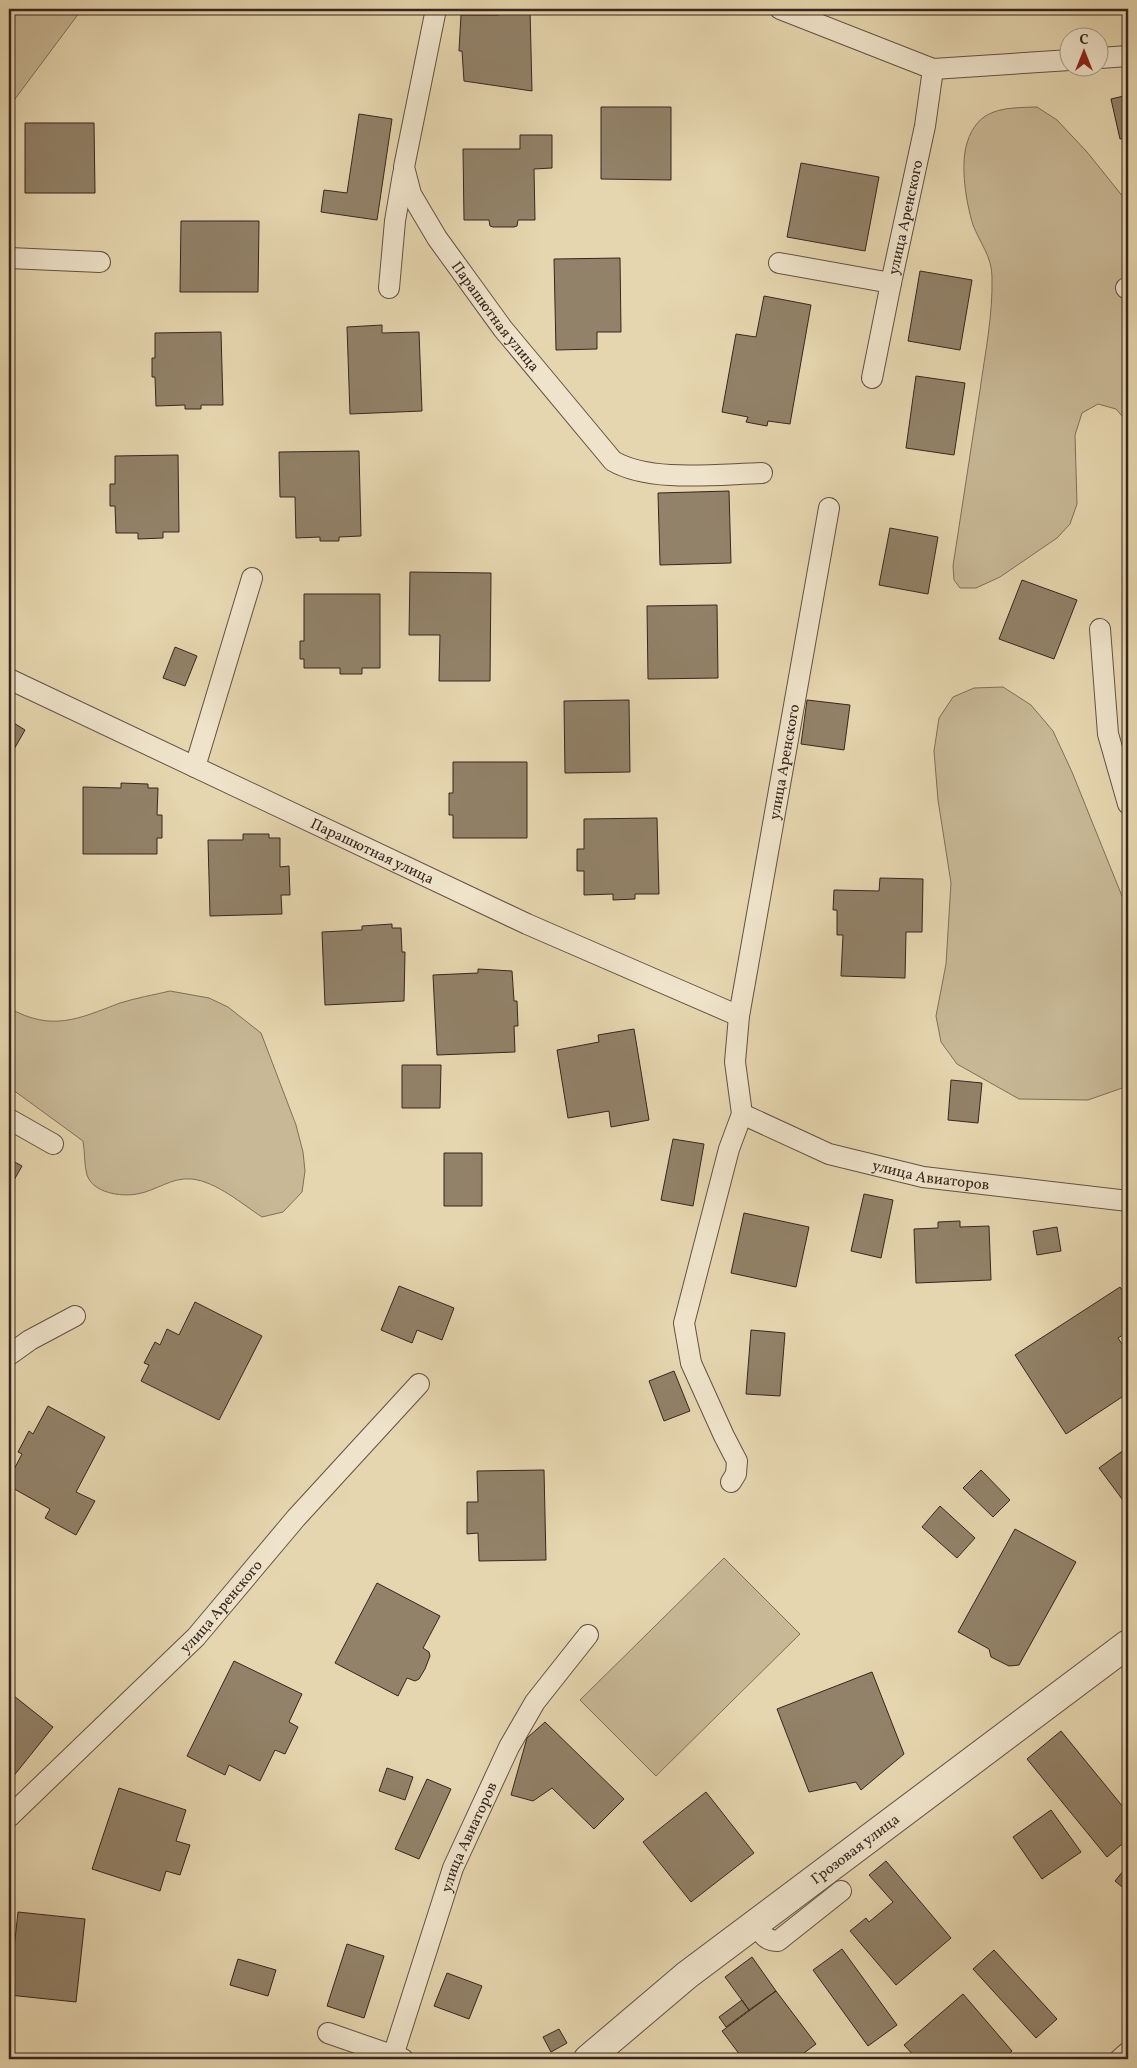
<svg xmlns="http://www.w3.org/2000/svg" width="1137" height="2068" viewBox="0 0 1137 2068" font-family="Vollkorn,serif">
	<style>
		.green { fill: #c8b896; stroke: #7f6f5a }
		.building { fill: #928269; stroke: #36261e }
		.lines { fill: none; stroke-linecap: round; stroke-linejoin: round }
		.lane-casing { stroke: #625242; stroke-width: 22 }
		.street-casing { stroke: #625242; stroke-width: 30 }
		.lane { stroke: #efe4cb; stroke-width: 20 }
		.street { stroke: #efe4cb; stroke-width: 28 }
		.labels { text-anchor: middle; stroke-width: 4.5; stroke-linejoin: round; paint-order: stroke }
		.street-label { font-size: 15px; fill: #36261e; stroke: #efe4cb }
	</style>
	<rect width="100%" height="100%" fill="#e6d6af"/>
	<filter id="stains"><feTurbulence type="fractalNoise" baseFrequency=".004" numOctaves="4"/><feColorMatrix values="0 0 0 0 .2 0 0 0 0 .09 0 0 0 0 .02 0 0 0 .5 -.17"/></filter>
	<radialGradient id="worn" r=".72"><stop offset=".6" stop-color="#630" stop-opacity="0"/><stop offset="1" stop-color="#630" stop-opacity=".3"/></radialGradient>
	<path class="green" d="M 9,9 L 82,9 L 9,107 Z
		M 1037,107 L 1057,120 L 1087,152 L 1128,203 L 1128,423 L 1116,409 L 1098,404 L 1082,413 L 1075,435 L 1077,504 L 1070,524 L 1057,538 L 1000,577 L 976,588 L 960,588 L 954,580 L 953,566 C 962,507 971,449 980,390 C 985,354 993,315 992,277 C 992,257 980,243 973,225 C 966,202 960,166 967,143 C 978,107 1005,108 1037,107 Z
		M 1003,687 L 1031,705 L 1053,731 L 1072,772 L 1128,911 L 1128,1086 L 1088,1100 L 1019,1099 L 957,1064 L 941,1042 L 936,1016 L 946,964 L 951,883 L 938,800 L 934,751 L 939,718 L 953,697 L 974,688 Z
		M 170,991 L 209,998 L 228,1007 L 261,1033 L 296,1125 L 303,1152 L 305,1171 L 302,1192 L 283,1212 L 262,1217 C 242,1204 217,1182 192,1179 C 171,1177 156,1191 137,1194 C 121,1197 93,1193 87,1175 C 84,1165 85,1152 83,1141 L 9,1087 L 9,1008 C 52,1032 78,1019 120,1003 C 136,998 153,995 170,991 Z
		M 724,1558 L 800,1634 L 656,1776 L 580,1700 Z"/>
	<path class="building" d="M 530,10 L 532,91 L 464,81 L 462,51 L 459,51 L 461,15 L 499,15 L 499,11 Z
		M 1128,95 L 1128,137 L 1120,139 L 1111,99 Z
		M 601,107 L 671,107 L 671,180 L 601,179 Z
		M 359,114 L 392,119 L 377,220 L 321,212 L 324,190 L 347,193 Z
		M 25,123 L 94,123 L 95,193 L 25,193 Z
		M 520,135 L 552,135 L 552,168 L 534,169 L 535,220 L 518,220 L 517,226 L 514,227 L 493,227 L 490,226 L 489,220 L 464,220 L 463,149 L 520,149 Z
		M 801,163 L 879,177 L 865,251 L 787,237 Z
		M 181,221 L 259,221 L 258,292 L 180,292 Z
		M 620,258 L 621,332 L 597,332 L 597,349 L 556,350 L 554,259 Z
		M 920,271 L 972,280 L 960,350 L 908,341 Z
		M 764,296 L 811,305 L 790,424 L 768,421 L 767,426 L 746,422 L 748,417 L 722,412 L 736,334 L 756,337 Z
		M 382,325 L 382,333 L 419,332 L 422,411 L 350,414 L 347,327 Z
		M 221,332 L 223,405 L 201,405 L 201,409 L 185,409 L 185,405 L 156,406 L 155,377 L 152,377 L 152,358 L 155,358 L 155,333 Z
		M 916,376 L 965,383 L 954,455 L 906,448 Z
		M 359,451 L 361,536 L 339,537 L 339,541 L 320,541 L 320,537 L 296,538 L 295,497 L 280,497 L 279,452 Z
		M 178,455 L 179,532 L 163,532 L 163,538 L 138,539 L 138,533 L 116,533 L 115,506 L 110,506 L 110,484 L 115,484 L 115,456 Z
		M 729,491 L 731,563 L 660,565 L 658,493 Z
		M 890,528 L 938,537 L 928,594 L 879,585 Z
		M 410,572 L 491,573 L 490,681 L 439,681 L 440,635 L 409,635 Z
		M 1022,580 L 1077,600 L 1054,659 L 999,639 Z
		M 304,594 L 380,594 L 380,668 L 362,668 L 362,674 L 340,674 L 340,668 L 304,668 L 304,659 L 300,659 L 300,641 L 304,641 Z
		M 717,605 L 718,678 L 648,679 L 647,606 Z
		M 175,647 L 197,656 L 185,686 L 163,678 Z
		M 629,700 L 630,772 L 565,773 L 564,701 Z
		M 807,700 L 850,705 L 844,750 L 801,744 Z
		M 9,720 L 25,730 L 9,758 Z
		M 453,762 L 527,762 L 527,838 L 453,838 L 453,815 L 449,815 L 449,793 L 453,793 Z
		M 121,783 L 148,784 L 148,788 L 158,788 L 157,815 L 162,815 L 162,838 L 157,838 L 157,854 L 83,854 L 83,787 L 121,788 Z
		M 657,818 L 659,894 L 635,894 L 635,899 L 613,900 L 613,894 L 584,895 L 584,871 L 577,871 L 577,849 L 584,849 L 584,819 Z
		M 243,834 L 269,834 L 269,838 L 280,838 L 280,867 L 289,866 L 290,895 L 281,895 L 282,914 L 210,916 L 208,840 L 243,840 Z
		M 880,878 L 923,879 L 922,932 L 906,932 L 905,978 L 841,976 L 843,935 L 837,935 L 837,910 L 833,910 L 834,890 L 879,891 Z
		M 392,924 L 392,928 L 401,928 L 402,952 L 405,952 L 404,1001 L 325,1005 L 322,932 L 362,930 L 362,926 Z
		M 478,969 L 512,971 L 514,1001 L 517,1001 L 518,1026 L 514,1026 L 515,1052 L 437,1055 L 433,975 L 478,973 Z
		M 634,1029 L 649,1120 L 611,1127 L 609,1111 L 568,1118 L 557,1050 L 599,1042 L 598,1035 Z
		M 402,1065 L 441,1065 L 440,1108 L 402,1108 Z
		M 951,1080 L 982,1083 L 978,1123 L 948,1120 Z
		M 673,1139 L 704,1144 L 693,1206 L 661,1200 Z
		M 444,1153 L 482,1153 L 482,1206 L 444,1206 Z
		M 9,1159 L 22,1166 L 9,1189 Z
		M 864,1194 L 893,1200 L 881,1258 L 851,1251 Z
		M 744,1213 L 809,1227 L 796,1287 L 731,1273 Z
		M 960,1221 L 960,1227 L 989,1226 L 991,1280 L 916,1283 L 914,1229 L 938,1228 L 938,1222 Z
		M 1057,1227 L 1061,1251 L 1037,1255 L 1033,1231 Z
		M 399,1286 L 454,1308 L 442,1340 L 417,1330 L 412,1343 L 381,1330 Z
		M 1120,1287 L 1128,1299 L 1128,1332 L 1118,1338 L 1128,1353 L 1128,1393 L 1066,1434 L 1015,1355 Z
		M 195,1302 L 262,1336 L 219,1420 L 141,1381 L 149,1365 L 144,1363 L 155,1342 L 160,1345 L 167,1329 L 179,1335 Z
		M 751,1330 L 785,1333 L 780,1396 L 746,1394 Z
		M 674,1371 L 690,1411 L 664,1421 L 649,1381 Z
		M 48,1406 L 105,1437 L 76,1492 L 95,1501 L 76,1535 L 45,1518 L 50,1509 L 9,1486 L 9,1479 L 22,1454 L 18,1452 L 29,1431 L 33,1434 Z
		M 1128,1447 L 1128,1507 L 1099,1468 Z
		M 544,1470 L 546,1560 L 479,1561 L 478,1533 L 467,1534 L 467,1502 L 478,1502 L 477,1471 Z
		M 981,1470 L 1010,1500 L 993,1517 L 963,1488 Z
		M 940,1506 L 975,1538 L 957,1558 L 922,1527 Z
		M 1015,1529 L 1076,1562 L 1019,1665 L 1009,1666 L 991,1657 L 989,1649 L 958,1632 Z
		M 377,1583 L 440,1616 L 423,1648 L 429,1652 L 430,1656 L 425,1669 L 419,1679 L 415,1681 L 407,1678 L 398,1696 L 335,1663 Z
		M 234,1661 L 302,1694 L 289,1722 L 298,1727 L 285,1754 L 275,1750 L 260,1781 L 229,1765 L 225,1775 L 187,1756 Z
		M 872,1672 L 904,1754 L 861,1790 L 856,1782 L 809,1792 L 777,1709 Z
		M 9,1692 L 53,1727 L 12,1778 L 9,1775 Z
		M 545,1722 L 624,1799 L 594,1829 L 552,1788 L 533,1801 L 511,1795 L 527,1738 Z
		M 1061,1731 L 1128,1813 L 1128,1839 L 1107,1857 L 1027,1759 Z
		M 387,1768 L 413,1777 L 405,1800 L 379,1791 Z
		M 427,1779 L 451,1789 L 419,1859 L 395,1849 Z
		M 119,1788 L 186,1810 L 176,1841 L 190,1845 L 180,1875 L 166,1871 L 160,1891 L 92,1869 Z
		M 706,1792 L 754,1853 L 691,1902 L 643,1842 Z
		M 1051,1810 L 1081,1852 L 1042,1879 L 1013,1837 Z
		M 886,1861 L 951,1938 L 896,1985 L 850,1931 L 866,1918 L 869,1922 L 893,1902 L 869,1875 Z
		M 1128,1865 L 1128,1892 L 1115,1881 Z
		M 18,1912 L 85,1919 L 76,2002 L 9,1995 Z
		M 347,1944 L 384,1956 L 364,2018 L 327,2006 Z
		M 842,1949 L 897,2025 L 868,2046 L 813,1970 Z
		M 994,1950 L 1057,2019 L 1036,2038 L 973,1969 Z
		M 752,1957 L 776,1991 L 749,2010 L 725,1977 Z
		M 238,1959 L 276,1970 L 268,1996 L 230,1985 Z
		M 447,1973 L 482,1986 L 469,2019 L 434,2006 Z
		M 776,1991 L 816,2044 L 796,2059 L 743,2059 L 722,2031 Z
		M 963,1994 L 1012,2051 L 1003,2059 L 917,2059 L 904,2045 Z
		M 742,2000 L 749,2010 L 726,2027 L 719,2017 Z
		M 559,2029 L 567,2043 L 551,2052 L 543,2037 Z"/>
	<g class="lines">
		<defs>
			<g id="lane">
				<path id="s1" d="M 436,9 L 404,167 L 411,194 L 437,238 L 503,329 L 613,461 C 651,483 718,474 762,473"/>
				<path d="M 780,9 L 933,69 L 1070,60"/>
				<path d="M 1100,58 L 1128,56"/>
				<path d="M 9,258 L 100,262"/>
				<path id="s2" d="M 779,263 L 891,283 L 925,126 L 933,69"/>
				<path d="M 389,288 L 395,221 L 403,174"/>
				<path d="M 1126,288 L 1128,287"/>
				<path d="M 872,378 L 891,283"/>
				<path d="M 1100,629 L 1108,734 L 1128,804"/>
				<path id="s3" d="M 9,679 L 527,924 L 739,1016"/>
				<path d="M 195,767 L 252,578"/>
				<path id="s4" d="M 742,1114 L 829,1154 L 923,1177 L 1128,1201"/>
				<path d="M 9,1119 L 53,1144"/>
				<path d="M 9,1355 L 30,1340 L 75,1316"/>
				<path id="s5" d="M 731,1482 L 736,1474 L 737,1461 L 724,1436 L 691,1363 L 684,1323 L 729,1149 L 742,1114 L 735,1062 L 739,1016 L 829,508"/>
				<path id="s6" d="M 9,1817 L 196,1637 L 296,1518 L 419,1384"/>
				<path d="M 756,1923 C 762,1934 765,1941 778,1941 L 841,1891"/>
				<path d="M 328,2033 L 403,2059"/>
				<path id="s7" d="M 392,2059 L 453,1868 L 509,1747 L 535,1702 L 588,1635"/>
				<path d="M 1120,2059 L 1128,2052"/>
			</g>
			<g id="street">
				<path id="s8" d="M 588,2059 L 687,1975 L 1128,1644"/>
			</g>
		</defs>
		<use href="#lane" class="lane-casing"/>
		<use href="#street" class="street-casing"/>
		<use href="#lane" class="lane"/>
		<use href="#street" class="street"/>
	</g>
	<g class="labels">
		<g class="street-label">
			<text dy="5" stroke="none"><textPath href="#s2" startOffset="181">улица Аренского</textPath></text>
			<text dy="5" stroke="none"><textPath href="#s1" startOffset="338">Парашютная улица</textPath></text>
			<text dy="5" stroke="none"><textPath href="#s5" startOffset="745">улица Аренского</textPath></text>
			<text dy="5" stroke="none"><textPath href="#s3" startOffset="402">Парашютная улица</textPath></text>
			<text dy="5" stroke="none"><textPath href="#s4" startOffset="200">улица Авиаторов</textPath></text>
			<text dy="5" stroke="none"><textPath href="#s6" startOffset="299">улица Аренского</textPath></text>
			<text dy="5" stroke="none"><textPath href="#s7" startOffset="235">улица Авиаторов</textPath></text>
			<text dy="5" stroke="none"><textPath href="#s8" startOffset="340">Грозовая улица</textPath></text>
		</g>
	</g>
	<rect width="1137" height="2068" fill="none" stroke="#e6d6af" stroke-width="30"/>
	<rect x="10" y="10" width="1117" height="2048" fill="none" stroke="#36261e" stroke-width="2.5"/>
	<rect x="15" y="15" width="1107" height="2038" fill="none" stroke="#36261e"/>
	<g transform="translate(1084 52)"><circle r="24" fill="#efe4cb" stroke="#a59886"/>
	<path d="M0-4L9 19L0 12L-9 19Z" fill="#8f2418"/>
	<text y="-8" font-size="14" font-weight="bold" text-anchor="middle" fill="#36261e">С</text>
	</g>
	<rect width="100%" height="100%" filter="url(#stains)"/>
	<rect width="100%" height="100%" fill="url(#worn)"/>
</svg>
